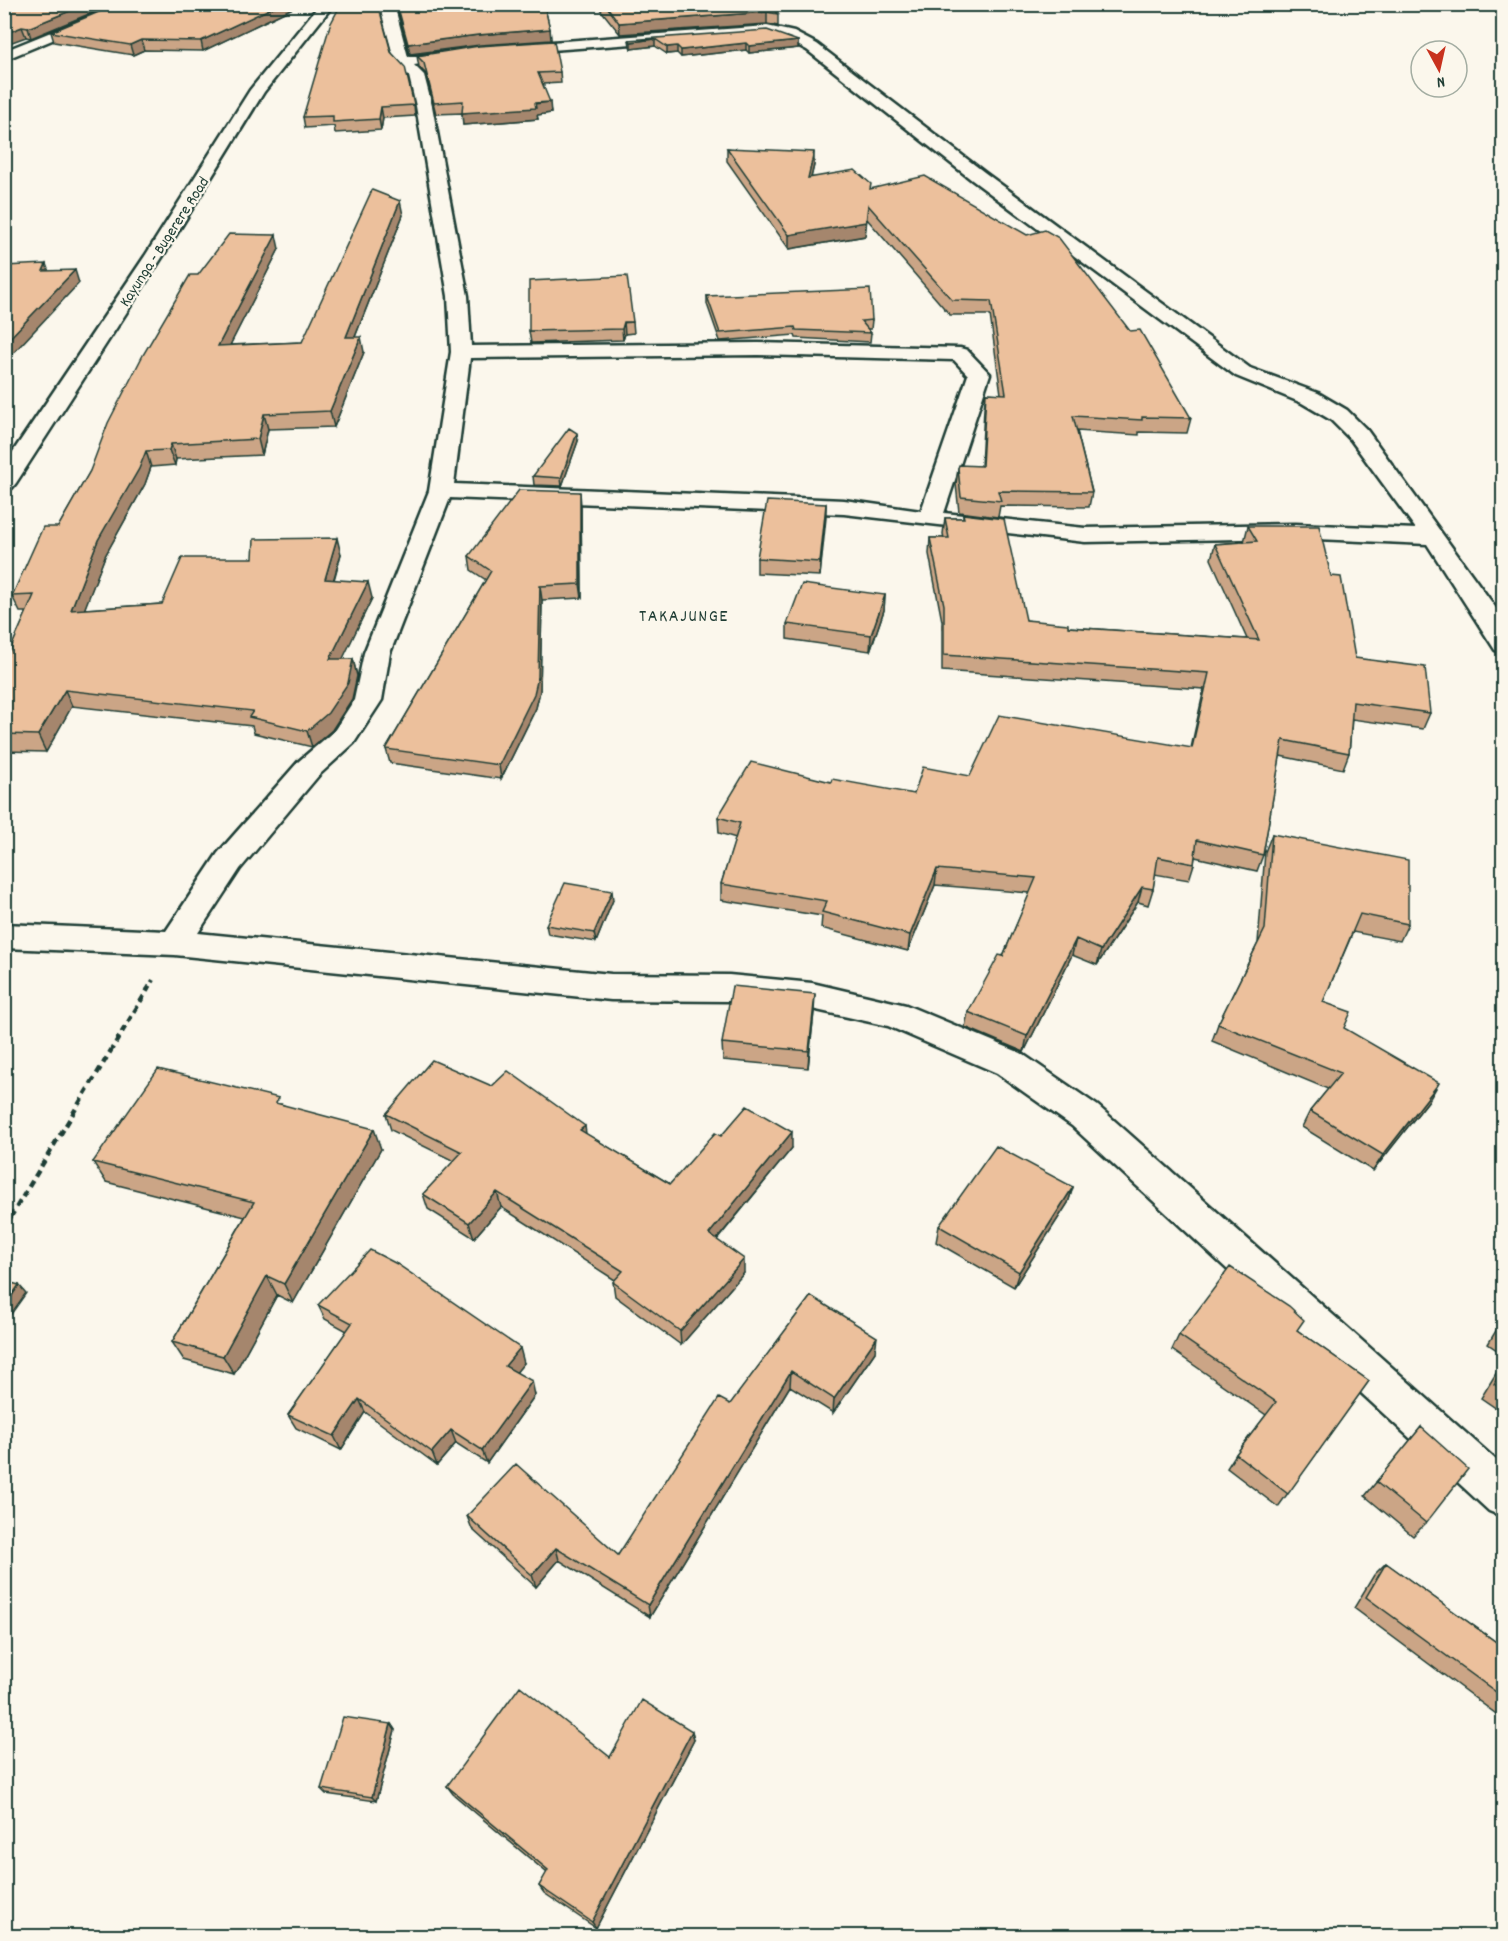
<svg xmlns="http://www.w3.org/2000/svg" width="1508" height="1941" viewBox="0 0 1508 1941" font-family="Dekko,sans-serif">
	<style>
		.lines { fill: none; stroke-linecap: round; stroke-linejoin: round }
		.minor-casing { stroke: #1f3d34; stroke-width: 5 }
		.primary-casing { stroke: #1f3d34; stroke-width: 5 }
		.path-far1 { stroke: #1f3d34; stroke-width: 4; stroke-dasharray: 5 4; stroke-linecap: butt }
		.path { stroke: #1f3d34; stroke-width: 4.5; stroke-dasharray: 7 5; stroke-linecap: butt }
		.minor { fill: #fbf7ec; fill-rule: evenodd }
		.primary { fill: #fbf7ec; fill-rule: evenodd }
		.wall { fill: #cba586; stroke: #1f3d34; stroke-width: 1.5 }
		.shaded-wall { fill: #a5866d; stroke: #1f3d34; stroke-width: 1.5 }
		.building { fill: #ecc09c; stroke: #1f3d34; stroke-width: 1.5 }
		.labels { text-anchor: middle; stroke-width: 4.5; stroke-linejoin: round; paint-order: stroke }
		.far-street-label { font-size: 16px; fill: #1f3d34; stroke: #fbf7ec }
		.far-quarter-label { font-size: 18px; letter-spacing: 1.5px; fill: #1f3d34; stroke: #fbf7ec }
	</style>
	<rect width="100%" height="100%" fill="#fbf7ec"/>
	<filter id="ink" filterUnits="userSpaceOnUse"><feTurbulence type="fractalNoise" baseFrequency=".0167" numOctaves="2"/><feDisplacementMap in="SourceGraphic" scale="12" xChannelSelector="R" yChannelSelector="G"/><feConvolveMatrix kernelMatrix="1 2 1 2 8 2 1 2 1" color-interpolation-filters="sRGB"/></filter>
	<g filter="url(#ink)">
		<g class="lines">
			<defs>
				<path id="minor" d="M 120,4 L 139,4 L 4,60 L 4,51 Z
					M 379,4 L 392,4 L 395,8 L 408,57 L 463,50 L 470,54 L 463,58 L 414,65 L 424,75 L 432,106 L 468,296 L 471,346 L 758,343 L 960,348 L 967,350 L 990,374 L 944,513 L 1085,528 L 1295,524 L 1416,529 L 1351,440 L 1331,420 L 1302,403 L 1236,376 L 972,180 L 807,50 L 784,38 L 767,34 L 511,53 L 504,49 L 511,45 L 767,26 L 794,32 L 817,44 L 984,172 L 1250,368 L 1318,393 L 1347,410 L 1367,430 L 1498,611 L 1504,621 L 1504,652 L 1495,650 L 1427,544 L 1295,538 L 1085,542 L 844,514 L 450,498 L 390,653 L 382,700 L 354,743 L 319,775 L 240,869 L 198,933 L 611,974 L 729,975 L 812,983 L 906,1005 L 1021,1053 L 1098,1106 L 1504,1467 L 1504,1517 L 1489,1511 L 1072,1126 L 997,1073 L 888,1026 L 812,1009 L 729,1001 L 611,1000 L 175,955 L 4,948 L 4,924 L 166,931 L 218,853 L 299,761 L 334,731 L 354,700 L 364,653 L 429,491 L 451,352 L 448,296 L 416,106 L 409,76 L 395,62 ZM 758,355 L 954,360 L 968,375 L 921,511 L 844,500 L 454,484 L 470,358 Z"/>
				<path id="primary" d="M 320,4 L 334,4 L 264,92 L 163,256 L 16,483 L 12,488 L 4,490 L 4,465 L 145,256 L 250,90 Z"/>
			</defs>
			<use href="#minor" class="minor-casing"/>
			<use href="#primary" class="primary-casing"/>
			<path class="path-far1" d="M 147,990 L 153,980"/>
			<path class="path" d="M 4,1228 L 148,989"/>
			<use href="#minor" class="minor"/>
			<use href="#primary" class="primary"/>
		</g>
		<path class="wall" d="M 4,4 L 113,4 L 31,38 L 26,37 Z
			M 301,4 L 203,51 L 144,50 L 133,55 L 54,42 L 51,32 Z
			M 395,4 L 544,4 L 550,29 L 551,40 L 480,45 L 410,54 L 397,7 Z
			M 596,4 L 768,4 L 778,14 L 778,26 L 767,24 L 620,34 Z
			M 987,4 L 1011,4 L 988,6 Z
			M 629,40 L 798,41 L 798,48 L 749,53 L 746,50 L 681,57 L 677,53 L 667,54 L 655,46 L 631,49 L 630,46 Z
			M 391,52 L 414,105 L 415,116 L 383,118 L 381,130 L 335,133 L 334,126 L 305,128 L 303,117 Z
			M 417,56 L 560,72 L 561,83 L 543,84 L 551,113 L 537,115 L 538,119 L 463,125 L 462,113 L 436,114 L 426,74 L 419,67 Z
			M 727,148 L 814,165 L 811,177 L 871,189 L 1191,418 L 1187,433 L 1139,432 L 1139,435 L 1077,431 L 1092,492 L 1089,507 L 1000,506 L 998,517 L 959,512 L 956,484 L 958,468 L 981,466 L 984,408 L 986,393 L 1001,394 L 990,315 L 950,315 L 867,219 L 865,236 L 789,249 L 727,161 Z
			M 403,215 L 355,337 L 364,352 L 334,427 L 268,429 L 262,455 L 176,459 L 175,465 L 151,467 L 145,484 L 105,556 L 84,609 L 162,604 L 253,558 L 341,554 L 334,580 L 372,598 L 342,659 L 353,659 L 357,676 L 352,699 L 332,730 L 312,747 L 254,733 L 252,726 L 72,706 L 46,752 L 4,751 L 4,664 L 27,612 L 20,612 L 12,596 L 58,527 L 90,471 L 198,275 L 279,249 L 230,345 L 302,342 Z
			M 707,296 L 872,320 L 871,329 L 867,329 L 871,333 L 870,342 L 796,338 L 795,335 L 720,341 L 707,304 Z
			M 633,322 L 634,333 L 625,334 L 623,340 L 531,343 L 529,331 Z
			M 578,441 L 562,486 L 534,485 L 533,476 Z
			M 826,504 L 820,576 L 757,573 L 757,558 Z
			M 581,506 L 582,598 L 542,600 L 540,691 L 536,708 L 501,779 L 390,763 L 386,749 L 486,580 L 471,570 L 469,556 Z
			M 963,514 L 1026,620 L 1068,627 L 1247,639 L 1211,559 L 1215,544 L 1244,542 L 1248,526 L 1331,576 L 1355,658 L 1430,713 L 1423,729 L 1352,719 L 1349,753 L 1343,769 L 1280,756 L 1263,855 L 1257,871 L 1195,857 L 1194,864 L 1189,880 L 1155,874 L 1153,889 L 1148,905 L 1138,902 L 1097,965 L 1072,955 L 1024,1052 L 965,1027 L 968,1012 L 1003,956 L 1030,893 L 935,885 L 908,951 L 821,928 L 822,916 L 721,900 L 721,884 L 736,838 L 719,833 L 718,817 L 831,782 L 914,794 L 970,776 L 1191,748 L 1204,689 L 942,671 L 942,621 L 929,554 L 930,538 L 944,538 L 943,534 L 945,518 L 963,518 Z
			M 885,595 L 884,610 L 870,651 L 787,639 L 787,624 Z
			M 1272,834 L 1408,924 L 1400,941 L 1353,932 L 1323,1002 L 1344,1028 L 1429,1100 L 1373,1171 L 1302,1127 L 1310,1111 L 1328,1089 L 1212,1041 L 1218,1024 L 1258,943 L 1265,852 Z
			M 613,900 L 596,942 L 548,934 L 546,925 Z
			M 814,1012 L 808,1068 L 723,1060 L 722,1043 Z
			M 281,1104 L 381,1149 L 293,1303 L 277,1295 L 234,1374 L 184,1360 L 172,1342 L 245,1217 L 106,1182 L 93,1162 Z
			M 386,1114 L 586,1134 L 670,1184 L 721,1136 L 792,1148 L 717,1240 L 744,1273 L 681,1345 L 615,1296 L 613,1282 L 615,1280 L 501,1207 L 474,1238 L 428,1209 L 423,1194 L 454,1161 L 391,1130 Z
			M 1073,1187 L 1068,1203 L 1014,1287 L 936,1242 L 939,1226 Z
			M 811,1296 L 875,1352 L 833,1413 L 790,1386 L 650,1617 L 559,1560 L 536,1587 L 472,1529 L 467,1516 L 618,1555 Z
			M 318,1305 L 524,1363 L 516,1372 L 535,1395 L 487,1463 L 456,1443 L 437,1465 L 365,1412 L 341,1450 L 296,1428 L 288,1415 L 347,1331 L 325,1319 Z
			M 1503,1319 L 1503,1354 L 1488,1344 Z
			M 1297,1330 L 1369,1381 L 1278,1507 L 1227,1468 L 1236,1454 L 1266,1415 L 1172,1350 L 1179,1335 Z
			M 1503,1362 L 1503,1413 L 1481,1398 Z
			M 1421,1427 L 1426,1523 L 1413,1536 L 1365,1496 Z
			M 1386,1563 L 1503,1647 L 1503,1719 L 1354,1608 L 1374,1575 Z
			M 391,1724 L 395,1730 L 376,1801 L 326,1794 L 321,1789 Z
			M 694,1740 L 596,1928 L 544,1893 L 539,1886 L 547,1873 L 453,1794 L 447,1786 L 610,1757 Z"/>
		<path class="shaded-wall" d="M 87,4 L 113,4 L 31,38 L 28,28 Z
			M 280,4 L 301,4 L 203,51 L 201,41 Z
			M 767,12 L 767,24 L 620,34 L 619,23 Z
			M 22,27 L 26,37 L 4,45 L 4,34 Z
			M 550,29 L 551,40 L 480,45 L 410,54 L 408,44 L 478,35 Z
			M 655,39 L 655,46 L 631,49 L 631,42 Z
			M 141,40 L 144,50 L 133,55 L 130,45 Z
			M 798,41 L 798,48 L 749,53 L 749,46 Z
			M 746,43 L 746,50 L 681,57 L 681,50 Z
			M 677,46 L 677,53 L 667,54 L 667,47 Z
			M 550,102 L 551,113 L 537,115 L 538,119 L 463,125 L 462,113 Z
			M 381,107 L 383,118 L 381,130 L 379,119 Z
			M 814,152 L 814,165 L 808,191 L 808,178 Z
			M 400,201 L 403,215 L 349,352 L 346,337 Z
			M 868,205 L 865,236 L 789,249 L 789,235 Z
			M 276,235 L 279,249 L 222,361 L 218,346 Z
			M 46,264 L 51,277 L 43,271 Z
			M 75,270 L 79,283 L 4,363 L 4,344 Z
			M 624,322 L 625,334 L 623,340 L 622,329 Z
			M 361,337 L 364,352 L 334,427 L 330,411 Z
			M 4,369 L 9,380 L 4,386 Z
			M 264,414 L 268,429 L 262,455 L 258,439 Z
			M 577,433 L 578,441 L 562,486 L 561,478 Z
			M 171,444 L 176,459 L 175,465 L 169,450 Z
			M 146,451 L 151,467 L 145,484 L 105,556 L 78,626 L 71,610 L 98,540 Z
			M 580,492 L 581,506 L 582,598 L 580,584 Z
			M 826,504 L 826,518 L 820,576 L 820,562 Z
			M 337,538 L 341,554 L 329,595 L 325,579 Z
			M 368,582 L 372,598 L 335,675 L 330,659 Z
			M 540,586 L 542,600 L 540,691 L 536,708 L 501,779 L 499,765 Z
			M 885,595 L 884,610 L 870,651 L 871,635 Z
			M 353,659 L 357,676 L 352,699 L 332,730 L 312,747 L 307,731 Z
			M 65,690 L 72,706 L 46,752 L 38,735 Z
			M 937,869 L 935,885 L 908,951 L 910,935 Z
			M 1142,887 L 1138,902 L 1097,965 L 1101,950 Z
			M 612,891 L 613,900 L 596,942 L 594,933 Z
			M 1076,939 L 1072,955 L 1024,1052 L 1027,1036 Z
			M 815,994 L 814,1012 L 808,1068 L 809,1051 Z
			M 1439,1083 L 1429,1100 L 1373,1171 L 1383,1155 Z
			M 585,1126 L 587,1141 L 580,1130 Z
			M 374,1129 L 381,1149 L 293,1303 L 284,1284 Z
			M 792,1132 L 792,1148 L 709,1249 L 709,1234 Z
			M 1073,1187 L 1068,1203 L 1014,1287 L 1019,1272 Z
			M 497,1192 L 501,1207 L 474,1238 L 469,1223 Z
			M 744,1259 L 744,1273 L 681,1345 L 680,1331 Z
			M 267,1276 L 277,1295 L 234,1374 L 223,1356 Z
			M 19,1285 L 26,1293 L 4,1324 L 4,1307 Z
			M 877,1337 L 875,1352 L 833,1413 L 834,1399 Z
			M 520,1348 L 524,1363 L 510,1380 L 505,1366 Z
			M 791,1371 L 790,1386 L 650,1617 L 648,1605 Z
			M 532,1381 L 535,1395 L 487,1463 L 482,1450 Z
			M 359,1399 L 365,1412 L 341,1450 L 334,1436 Z
			M 451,1430 L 456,1443 L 437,1465 L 432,1452 Z
			M 556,1548 L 559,1560 L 536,1587 L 532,1575 Z
			M 391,1724 L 395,1730 L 376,1801 L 372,1797 Z
			M 692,1731 L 694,1740 L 596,1928 L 592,1922 Z"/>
		<path class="building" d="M 4,4 L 87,4 L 28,28 L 22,27 L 4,34 Z
			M 118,4 L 280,4 L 201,41 L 141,40 L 130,45 L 51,32 Z
			M 341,4 L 378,4 L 391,52 L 405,67 L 414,105 L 381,107 L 379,119 L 333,122 L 333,116 L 303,117 L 330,25 Z
			M 397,4 L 544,4 L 550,29 L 478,35 L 408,44 Z
			M 605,4 L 768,4 L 778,14 L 767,12 L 619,23 Z
			M 767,30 L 798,41 L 749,46 L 746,43 L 681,50 L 677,46 L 667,47 L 655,39 L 631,42 L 629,40 Z
			M 554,41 L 560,72 L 538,73 L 550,102 L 535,103 L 536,108 L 462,113 L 463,101 L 434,103 L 424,63 L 417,56 L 479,46 Z
			M 727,148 L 814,152 L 808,178 L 855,170 L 871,184 L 870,189 L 925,176 L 1027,235 L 1045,230 L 1059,238 L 1130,331 L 1140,330 L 1191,418 L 1142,417 L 1142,420 L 1073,416 L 1092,492 L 998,491 L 1001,501 L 961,497 L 958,468 L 959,465 L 982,466 L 986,393 L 1006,394 L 991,301 L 952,300 L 868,205 L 866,222 L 789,235 Z
			M 372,190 L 400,201 L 346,337 L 361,337 L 330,411 L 264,414 L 258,439 L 171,444 L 169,450 L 146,451 L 139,469 L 98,540 L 71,610 L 162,604 L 182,558 L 253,558 L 254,539 L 337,538 L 325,579 L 368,582 L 330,659 L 353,659 L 348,683 L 328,713 L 307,731 L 249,717 L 253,711 L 65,690 L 38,735 L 4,734 L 4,664 L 34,595 L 12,596 L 43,527 L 58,527 L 90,471 L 108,423 L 143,355 L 190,275 L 198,275 L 229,234 L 276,235 L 218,346 L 302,342 Z
			M 46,264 L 43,271 L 75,270 L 4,344 L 4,266 Z
			M 627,276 L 633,322 L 624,322 L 622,329 L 529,331 L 529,281 Z
			M 870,289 L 872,320 L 861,321 L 871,333 L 796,330 L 795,327 L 720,333 L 707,296 Z
			M 569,428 L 577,433 L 561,478 L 533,476 Z
			M 519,490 L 580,492 L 580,584 L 540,586 L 538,677 L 534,694 L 499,765 L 386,749 L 491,571 L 469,556 Z
			M 767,501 L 826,504 L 820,562 L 757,558 Z
			M 963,514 L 1004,519 L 1026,620 L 1068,624 L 1068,627 L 1259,640 L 1215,544 L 1257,541 L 1248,526 L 1319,526 L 1331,576 L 1341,577 L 1355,658 L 1425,667 L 1430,713 L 1353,702 L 1349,753 L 1283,740 L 1263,855 L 1197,840 L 1194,864 L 1158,857 L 1153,889 L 1142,887 L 1101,950 L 1076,939 L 1027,1036 L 968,1012 L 999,955 L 1003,956 L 1036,878 L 937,869 L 910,935 L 822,912 L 827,901 L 721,884 L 740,823 L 718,817 L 751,762 L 831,782 L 832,779 L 914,794 L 923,767 L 970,776 L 999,715 L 1192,748 L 1209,673 L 944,655 L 944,605 L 930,538 L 949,538 L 945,518 L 964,518 Z
			M 802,584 L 885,595 L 871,635 L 787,624 Z
			M 1272,834 L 1408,860 L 1408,924 L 1360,914 L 1323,1002 L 1351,1012 L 1344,1028 L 1439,1083 L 1383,1155 L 1310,1111 L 1341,1073 L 1218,1024 L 1265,929 Z
			M 565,883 L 612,891 L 594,933 L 546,925 Z
			M 732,986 L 815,994 L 809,1051 L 722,1043 Z
			M 432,1060 L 492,1086 L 508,1071 L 585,1126 L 580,1130 L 670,1184 L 715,1133 L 721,1136 L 747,1106 L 792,1132 L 709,1234 L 744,1259 L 680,1331 L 613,1282 L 623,1271 L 497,1192 L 469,1223 L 423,1194 L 462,1152 L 386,1114 Z
			M 158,1069 L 279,1098 L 276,1103 L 374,1129 L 284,1284 L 267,1276 L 223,1356 L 172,1342 L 254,1202 L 93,1162 Z
			M 996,1146 L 1073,1187 L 1019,1272 L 939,1226 Z
			M 370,1250 L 397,1264 L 520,1348 L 505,1366 L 532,1381 L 482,1450 L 451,1430 L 432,1452 L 359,1399 L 334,1436 L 288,1415 L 352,1323 L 318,1305 Z
			M 1230,1267 L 1289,1306 L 1304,1320 L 1297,1330 L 1369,1381 L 1288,1494 L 1236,1454 L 1276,1402 L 1179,1335 Z
			M 4,1281 L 19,1285 L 4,1307 Z
			M 811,1296 L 877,1337 L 834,1399 L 791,1371 L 648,1605 L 556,1548 L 532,1575 L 467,1516 L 516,1464 L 618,1555 L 719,1398 L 730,1404 Z
			M 1503,1324 L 1503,1331 L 1500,1329 Z
			M 1503,1368 L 1503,1390 L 1494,1384 Z
			M 1421,1427 L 1468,1469 L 1426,1523 L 1376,1482 Z
			M 1386,1563 L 1503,1647 L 1503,1697 L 1366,1597 Z
			M 520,1686 L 610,1757 L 642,1700 L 692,1731 L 592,1922 L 539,1886 L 548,1870 L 447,1786 Z
			M 343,1717 L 391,1724 L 372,1797 L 321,1789 Z"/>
	</g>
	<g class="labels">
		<g class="far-street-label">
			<text transform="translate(163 241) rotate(-57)" y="6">Kayunga - Bugerere Road</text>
		</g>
		<g class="far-quarter-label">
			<text x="684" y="621">TAKAJUNGE</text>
		</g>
	</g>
	<rect width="1508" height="1941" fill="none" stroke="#fbf7ec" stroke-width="24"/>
	<rect x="12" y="12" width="1484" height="1917" fill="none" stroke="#1f3d34" stroke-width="2" filter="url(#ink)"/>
	<g transform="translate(1439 69) rotate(172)"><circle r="28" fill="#fbf7ec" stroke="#a3ada2" stroke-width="1.5"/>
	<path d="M0-4.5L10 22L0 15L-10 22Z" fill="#c8321e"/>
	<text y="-9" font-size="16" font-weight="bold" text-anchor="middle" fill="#1f3d34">N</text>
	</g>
</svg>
